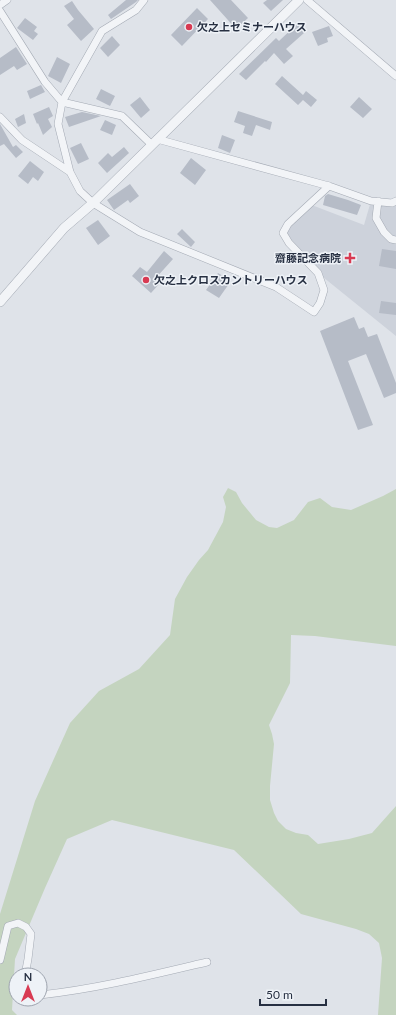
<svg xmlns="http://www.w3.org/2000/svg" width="396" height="1015" viewBox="0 0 396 1015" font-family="Lato,'Noto Sans JP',sans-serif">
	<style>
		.built { fill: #cdd2db }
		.green { fill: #c4d4bf }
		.building { fill: #b6bcc7 }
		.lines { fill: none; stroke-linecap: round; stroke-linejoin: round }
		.minor-casing { stroke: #a4aab4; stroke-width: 8 }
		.tertiary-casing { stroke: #a4aab4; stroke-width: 10 }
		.minor { stroke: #f2f4f7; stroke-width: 7 }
		.tertiary { stroke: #f2f4f7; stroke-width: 9 }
		.poi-dot { fill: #d83a52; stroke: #eef2f7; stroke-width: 1.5 }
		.labels { text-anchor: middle; stroke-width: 3; stroke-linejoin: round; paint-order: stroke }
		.poi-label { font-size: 11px; font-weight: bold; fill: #273042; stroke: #eef2f7; text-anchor: start }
	</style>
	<rect width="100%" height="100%" fill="#dfe3e9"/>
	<path class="built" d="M 371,201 L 396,201 L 396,336 L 318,273 L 283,233 L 309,204 L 364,225 Z"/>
	<path class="green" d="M 228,488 L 236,492 L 242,503 L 256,520 L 269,527 L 277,528 L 294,520 L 308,502 L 320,498 L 332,507 L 351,510 L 383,496 L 396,489 L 396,646 L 315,636 L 291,635 L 290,683 L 269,725 L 272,734 L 274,744 L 270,786 L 270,800 L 274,813 L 278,821 L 286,829 L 296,833 L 308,835 L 318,844 L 349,839 L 372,833 L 396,806 L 396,1015 L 378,1015 L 382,958 L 379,943 L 369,934 L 356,929 L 301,914 L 234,850 L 112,820 L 67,839 L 45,888 L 15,959 L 12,1010 L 17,1015 L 0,1015 L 0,914 L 35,801 L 70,723 L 99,691 L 139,669 L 170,635 L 175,599 L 187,577 L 199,560 L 208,550 L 223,522 L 226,507 L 223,497 Z"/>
	<path class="building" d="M 126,0 L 138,0 L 136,2 L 111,19 L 108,15 Z
		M 210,0 L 231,0 L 248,18 L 236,29 Z
		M 267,0 L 283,0 L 271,11 L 263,3 Z
		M 72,1 L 78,10 L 94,29 L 81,41 L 67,25 L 74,19 L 64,6 Z
		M 197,8 L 208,19 L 182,46 L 171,35 Z
		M 25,18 L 37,27 L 34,31 L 38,34 L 33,40 L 17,28 Z
		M 297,24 L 304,33 L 286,49 L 293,56 L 284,64 L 274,53 L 266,62 L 265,61 L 246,80 L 239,74 L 276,38 L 279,41 Z
		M 329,26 L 333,36 L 327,38 L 328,42 L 318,46 L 312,32 Z
		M 112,36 L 120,45 L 108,57 L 100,48 Z
		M 16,47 L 27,64 L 17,70 L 14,66 L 0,75 L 0,58 Z
		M 57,57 L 70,64 L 61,83 L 48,76 Z
		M 282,76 L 303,95 L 306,91 L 317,100 L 311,107 L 303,100 L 298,105 L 275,84 Z
		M 41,85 L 45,92 L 30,99 L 27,91 Z
		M 101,89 L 115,96 L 110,106 L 96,99 Z
		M 140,97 L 150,110 L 141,118 L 130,105 Z
		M 359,97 L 372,109 L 363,118 L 350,107 Z
		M 49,107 L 53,116 L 48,119 L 52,127 L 43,135 L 38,123 L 37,124 L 33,114 Z
		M 238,111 L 272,122 L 270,130 L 256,125 L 252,136 L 243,133 L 245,126 L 234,122 Z
		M 82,112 L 101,116 L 69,127 L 65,117 Z
		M 24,114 L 26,123 L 18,127 L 15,119 Z
		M 105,120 L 116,125 L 112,135 L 100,130 Z
		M 0,124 L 13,147 L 16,145 L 23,152 L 16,158 L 4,144 L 0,146 Z
		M 222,135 L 235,140 L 230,153 L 218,148 Z
		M 81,143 L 89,159 L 78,164 L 70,148 Z
		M 124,147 L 129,153 L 107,173 L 98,163 L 108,153 L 112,157 Z
		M 191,158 L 206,170 L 195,185 L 180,173 Z
		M 30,161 L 44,172 L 38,181 L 33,177 L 28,184 L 18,176 Z
		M 130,184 L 139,196 L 130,203 L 128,200 L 114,210 L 107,200 Z
		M 328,194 L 348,200 L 361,205 L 357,215 L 323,205 L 325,196 Z
		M 98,220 L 110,236 L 98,245 L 86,228 Z
		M 182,229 L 195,242 L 191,247 L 177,234 Z
		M 382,249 L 396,251 L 396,269 L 379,266 Z
		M 164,251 L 173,259 L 155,279 L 160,283 L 151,293 L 132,276 L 140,267 L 147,272 Z
		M 218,273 L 231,281 L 219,298 L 206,290 Z
		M 381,301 L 396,303 L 396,315 L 379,313 Z
		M 354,317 L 359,329 L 364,327 L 368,337 L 377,334 L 396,383 L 396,393 L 384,398 L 366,354 L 348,361 L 373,425 L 358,430 L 320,331 Z"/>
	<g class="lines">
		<defs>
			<path id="minor" d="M 307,0 L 396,76
				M 0,5 L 7,0
				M 0,11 L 45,82 L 62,102 L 122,116 L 152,145
				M 0,117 L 22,140 L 70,172 L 80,191 L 93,203 L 140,232 L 276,287 L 314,312 L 320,303 L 324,290 L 318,273 L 289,243 L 283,233 L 288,224 L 329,186
				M 157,139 L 329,186 L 371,201 L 392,203 L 396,201
				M 70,172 L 58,124 L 62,102 L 102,31 L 136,10 L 144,0
				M 378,201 L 376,218 L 384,232 L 391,239 L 396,240
				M 0,960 L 8,926 L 18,923 L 26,927 L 31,934 L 28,959 L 25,975
				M 40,995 C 96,989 152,975 207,962"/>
			<path id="tertiary" d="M 0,302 L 64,228 L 93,203 L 299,0"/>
		</defs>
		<use href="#minor" class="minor-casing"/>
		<use href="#tertiary" class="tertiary-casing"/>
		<use href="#minor" class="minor"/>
		<use href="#tertiary" class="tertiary"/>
	</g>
	<g class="poi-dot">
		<circle cx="189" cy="27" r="4"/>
		<path d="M348 252h4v4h4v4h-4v4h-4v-4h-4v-4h4z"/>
		<circle cx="146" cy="280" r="4"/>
	</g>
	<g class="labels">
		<g class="poi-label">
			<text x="197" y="31">欠之上セミナーハウス</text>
			<text x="341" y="262" text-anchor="end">齋藤記念病院</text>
			<text x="154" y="284">欠之上クロスカントリーハウス</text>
		</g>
	</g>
	<g transform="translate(28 987)"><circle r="19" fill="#eef2f7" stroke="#9ea4af"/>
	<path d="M0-3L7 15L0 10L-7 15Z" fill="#d83a52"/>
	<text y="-6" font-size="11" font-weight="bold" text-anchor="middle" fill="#273042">N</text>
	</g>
	<path d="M260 999v6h66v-6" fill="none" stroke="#273042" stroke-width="2"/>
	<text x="266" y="999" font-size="12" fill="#273042" stroke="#eef2f7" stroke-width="3" paint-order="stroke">50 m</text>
</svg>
